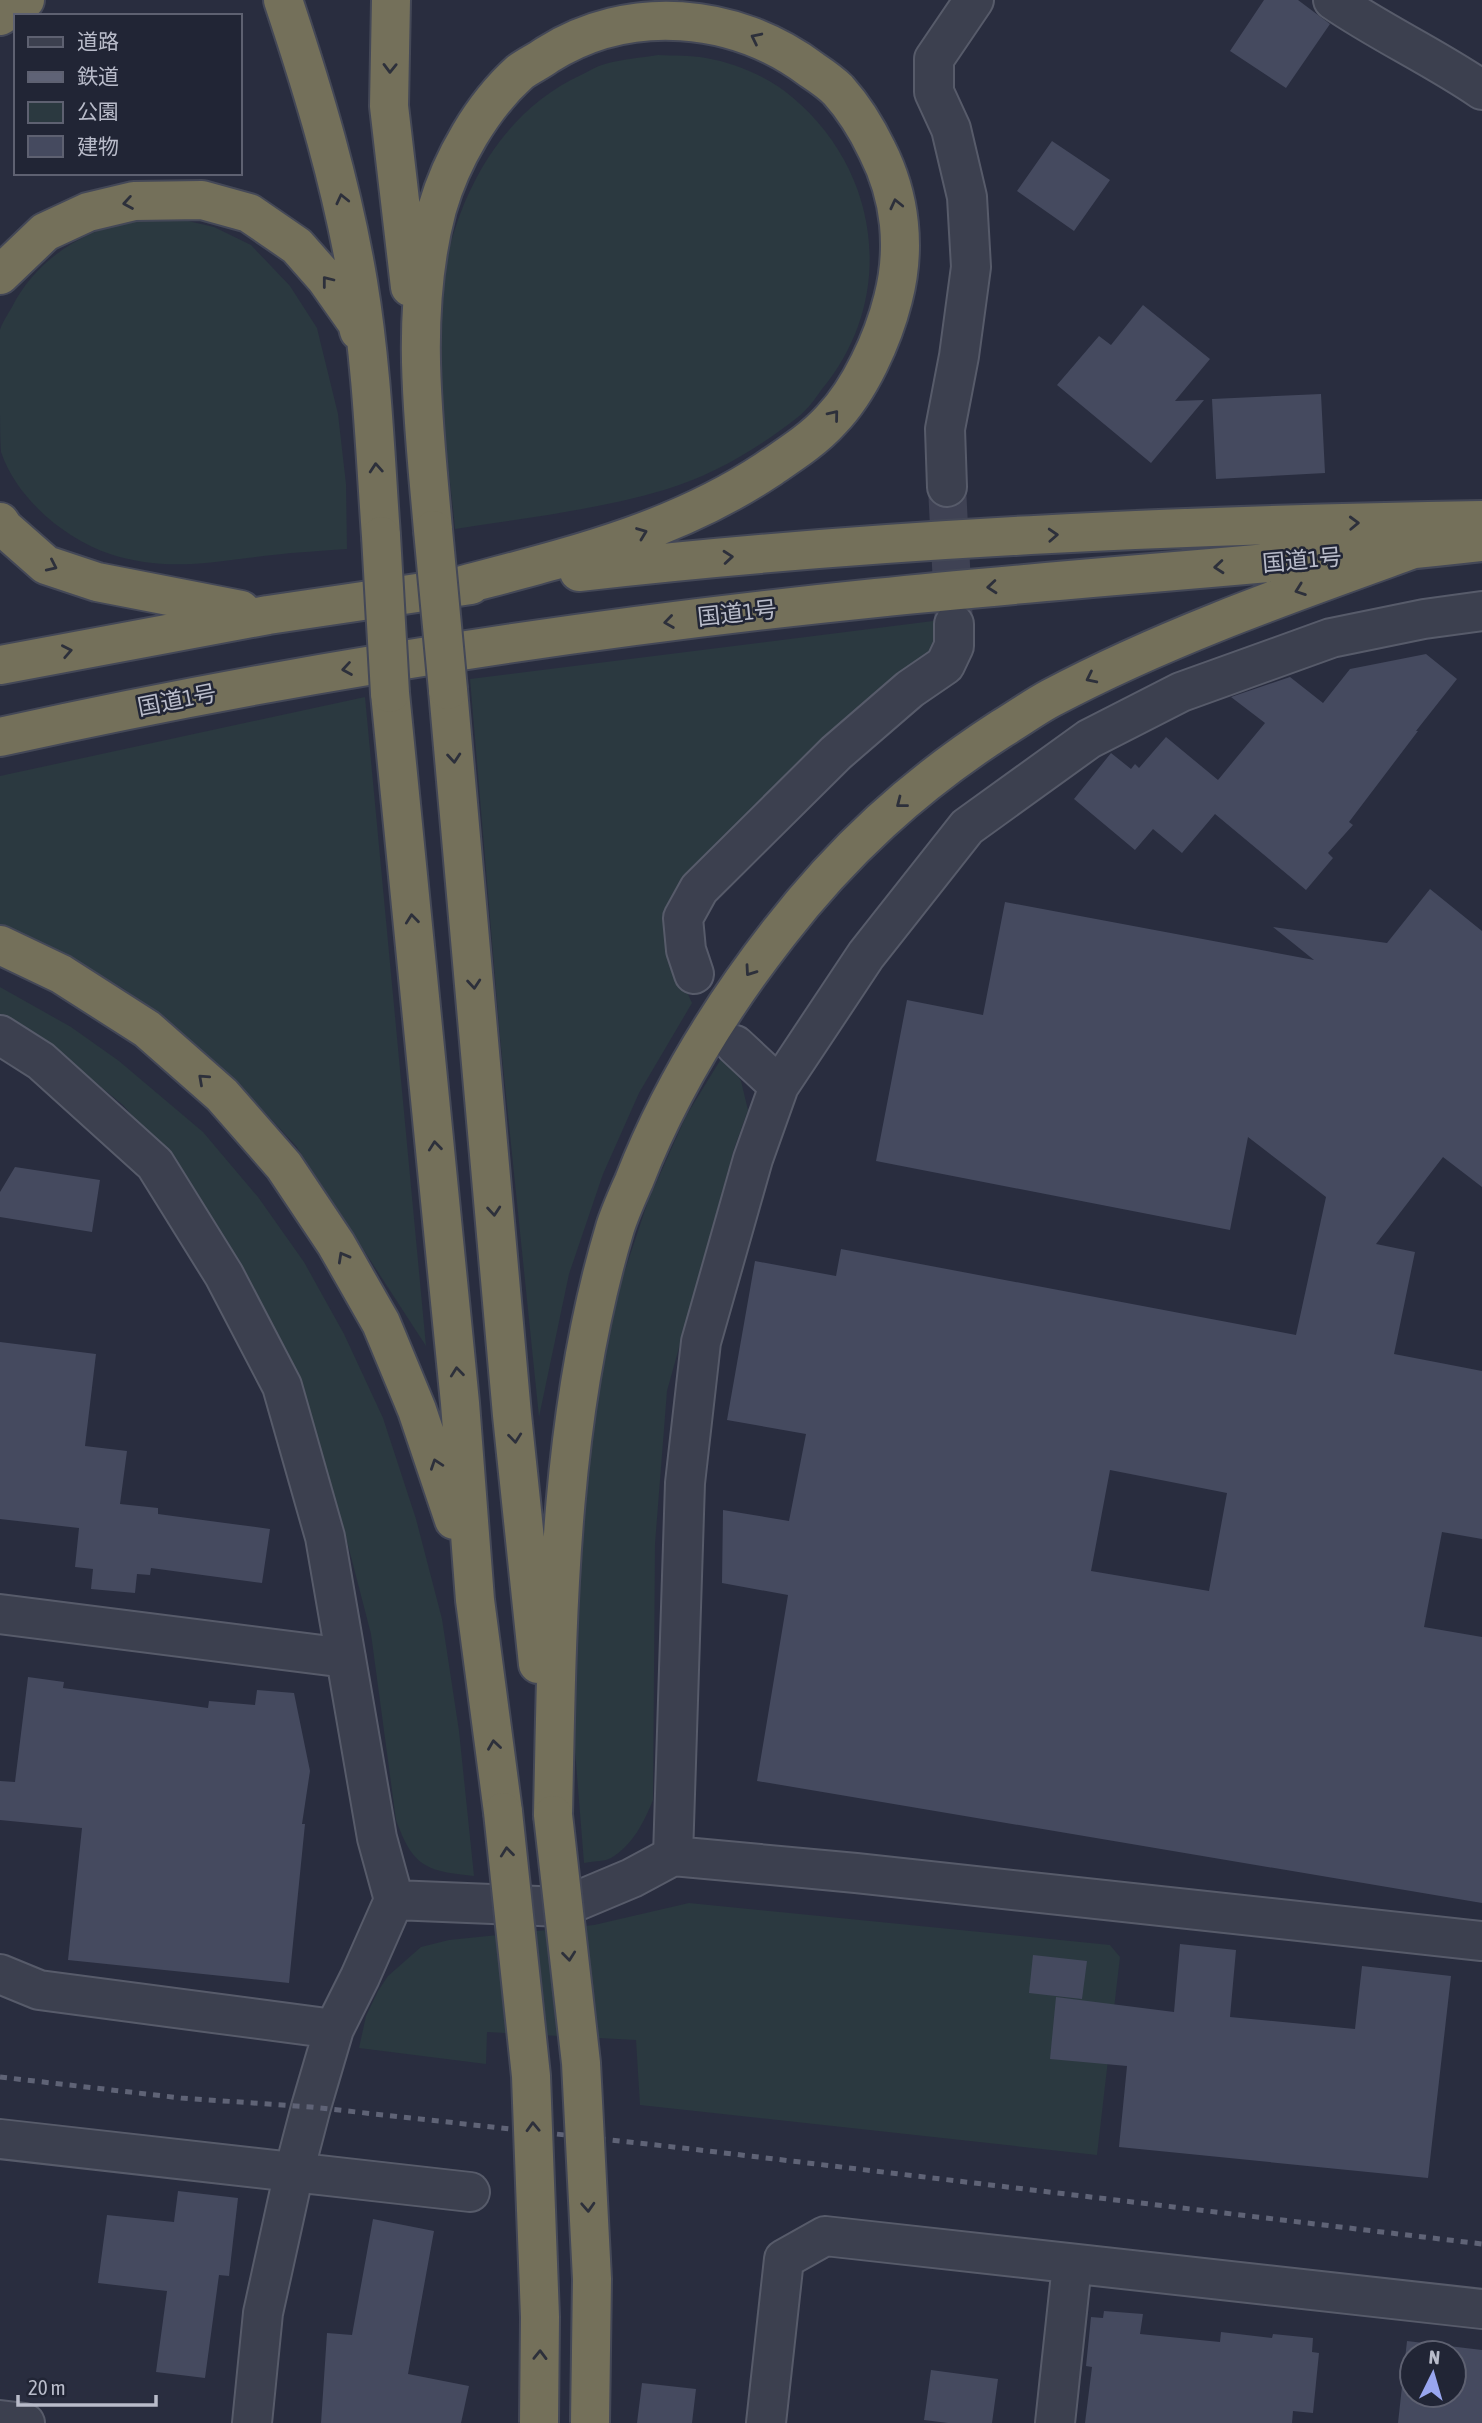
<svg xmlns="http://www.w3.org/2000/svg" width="1482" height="2423" viewBox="0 0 1482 2423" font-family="'Asap Condensed','Noto Sans JP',sans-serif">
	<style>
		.green { fill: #2b3940 }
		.building { fill: #454a5f; fill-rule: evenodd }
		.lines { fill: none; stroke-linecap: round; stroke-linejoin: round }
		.minor-tunnel { stroke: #3f4254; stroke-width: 38; stroke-dasharray: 38 19; stroke-linecap: butt }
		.minor-casing { stroke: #575b6a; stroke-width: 42 }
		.highway-casing { stroke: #444857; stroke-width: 42 }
		.minor { stroke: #3c404f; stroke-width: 38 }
		.highway { stroke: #74705a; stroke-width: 38 }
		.rail { stroke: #5f6376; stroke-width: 5; stroke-dasharray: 7 7; stroke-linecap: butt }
		.highway-bridge-casing { stroke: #444857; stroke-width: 42; stroke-linecap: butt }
		.highway-bridge { stroke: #74705a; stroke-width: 38 }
		.oneway { stroke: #2d303b }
		.labels { text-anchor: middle; stroke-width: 5; stroke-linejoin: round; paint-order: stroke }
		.street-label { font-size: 23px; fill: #b9bcca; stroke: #212535 }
	</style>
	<rect width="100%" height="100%" fill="#292d3f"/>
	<path class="green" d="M 658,55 C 674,56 690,55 706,58 C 735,63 769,77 792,97 C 881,171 897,299 822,389 C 815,399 807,410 798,417 C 759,448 712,476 664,490 C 596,510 525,518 455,529 C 449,462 435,382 439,315 C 445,219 490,117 581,75 C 589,71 597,66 605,64 C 622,59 641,58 658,55 Z
		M 175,218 L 214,227 L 251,245 L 290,286 L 317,328 L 338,414 L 346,484 L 347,549 C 322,551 297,552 273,555 C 215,561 168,573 110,554 C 65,539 17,499 1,452 C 0,438 0,410 0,394 C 0,375 0,348 0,330 C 2,323 8,314 12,307 C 35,261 83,229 133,221 C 147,219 161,219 175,218 Z
		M 941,620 L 939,641 L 668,916 L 665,944 L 692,1003 L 639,1093 L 603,1174 L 569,1274 L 539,1417 L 500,1037 L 470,679 Z
		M 365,697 L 426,1346 L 296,1146 L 244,1090 L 180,1031 L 124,989 L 62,954 L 0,926 L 0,776 Z
		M 0,987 L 71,1027 L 119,1061 L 203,1132 L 258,1197 L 304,1262 L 344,1334 L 383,1418 L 416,1519 L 442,1619 L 459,1731 L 474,1876 C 426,1871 413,1867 396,1820 L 371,1634 L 342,1522 L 289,1371 L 182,1174 L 123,1105 L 59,1053 L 0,1016 Z
		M 724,1054 L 741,1081 L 748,1110 L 734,1149 L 667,1391 L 655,1544 L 653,1800 C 644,1822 633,1845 611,1858 C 604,1862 592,1861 584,1863 L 574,1738 L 575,1572 L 590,1419 L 614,1303 L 648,1201 L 686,1116 Z
		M 689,1903 L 1110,1945 L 1120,1957 L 1097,2155 L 640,2105 L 636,2040 L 487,2032 L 486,2064 L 359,2048 L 366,2016 L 378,1991 L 388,1976 L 421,1947 L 449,1940 L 594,1925 Z"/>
	<path class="building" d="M 1264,0 L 1298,0 L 1330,24 L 1286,88 L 1230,51 Z
		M 1052,141 L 1110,180 L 1074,231 L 1017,191 Z
		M 1143,305 L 1210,359 L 1175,401 L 1204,400 L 1151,463 L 1057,385 L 1099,336 L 1111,345 Z
		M 1321,394 L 1325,473 L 1216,479 L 1212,399 Z
		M 1426,654 L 1457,679 L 1416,731 L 1418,731 L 1349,822 L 1353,825 L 1328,853 L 1333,858 L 1306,890 L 1215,814 L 1182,853 L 1153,829 L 1135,850 L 1074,799 L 1111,753 L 1131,769 L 1135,764 L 1139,768 L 1166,737 L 1218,780 L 1265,723 L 1231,697 L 1290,677 L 1323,703 L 1350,669 Z
		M 1430,889 L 1482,931 L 1482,1187 L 1443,1157 L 1376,1244 L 1415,1252 L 1394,1354 L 1482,1371 L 1482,1539 L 1442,1532 L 1424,1627 L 1482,1637 L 1482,1903 L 757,1781 L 788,1595 L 722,1583 L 723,1510 L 789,1521 L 806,1434 L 727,1420 L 755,1261 L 836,1276 L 841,1249 L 1296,1335 L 1326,1197 L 1248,1137 L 1230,1230 L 876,1161 L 907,1000 L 983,1015 L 1005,902 L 1314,960 L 1273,927 L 1387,943 ZM 1110,1470 L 1227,1493 L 1209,1591 L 1091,1571 Z
		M 15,1167 L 100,1180 L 92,1232 L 0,1217 L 0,1192 Z
		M 0,1342 L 96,1354 L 85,1446 L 127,1451 L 120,1504 L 158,1508 L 158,1514 L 270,1529 L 262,1583 L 151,1568 L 150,1575 L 137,1574 L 135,1593 L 91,1589 L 93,1569 L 75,1567 L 79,1528 L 0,1519 Z
		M 28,1677 L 64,1682 L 63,1688 L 208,1708 L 209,1701 L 255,1705 L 257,1690 L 294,1693 L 310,1771 L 302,1824 L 305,1824 L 289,1983 L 68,1960 L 82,1828 L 0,1820 L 0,1781 L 15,1782 Z
		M 1180,1944 L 1236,1950 L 1230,2017 L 1355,2029 L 1362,1966 L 1451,1976 L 1428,2178 L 1119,2147 L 1127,2066 L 1050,2059 L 1056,1997 L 1174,2012 Z
		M 1033,1955 L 1087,1961 L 1082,1999 L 1029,1993 Z
		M 178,2191 L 238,2198 L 229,2276 L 219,2275 L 205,2378 L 156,2372 L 167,2291 L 98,2283 L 107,2215 L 174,2222 Z
		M 373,2219 L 434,2231 L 408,2374 L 469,2386 L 461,2423 L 321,2423 L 327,2333 L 352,2335 Z
		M 1104,2311 L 1143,2314 L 1140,2334 L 1220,2342 L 1221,2332 L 1272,2338 L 1273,2334 L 1313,2338 L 1312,2352 L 1319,2353 L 1313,2413 L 1293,2411 L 1292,2423 L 1085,2423 L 1092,2367 L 1086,2366 L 1091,2317 L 1103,2318 Z
		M 1407,2341 L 1482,2350 L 1482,2423 L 1398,2423 ZM 1412,2353 L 1454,2353 L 1454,2395 L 1412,2395 Z
		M 931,2370 L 998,2379 L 992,2423 L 948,2423 L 924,2420 Z
		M 642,2383 L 696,2389 L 692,2423 L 637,2423 Z"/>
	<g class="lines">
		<path class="minor-tunnel" d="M 947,487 L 954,624"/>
		<defs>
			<path id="minor" d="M 1333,0 C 1381,33 1434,57 1482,90
				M 947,487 L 945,429 L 959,356 L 971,267 L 967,197 L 951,129 L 934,92 L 934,59 L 974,0
				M 694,974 L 686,950 L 683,918 L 699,889 L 836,753 L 910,689 L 945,665 L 954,646 L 954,624
				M 0,1035 L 41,1061 L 155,1164 L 224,1275 L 282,1386 L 325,1537 L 377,1838 L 394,1900 L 360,1977 L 334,2029 L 311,2107 L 294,2172 L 263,2313 L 252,2423
				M 735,1045 L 779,1086
				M 0,1614 L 346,1658
				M 673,1856 L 685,1483 L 701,1342 L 753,1159 L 779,1086 L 866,955 L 967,827 L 1089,739 L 1181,692 L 1331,638 L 1424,619 L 1482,611
				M 394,1900 L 563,1907 L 632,1878 L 673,1856 L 856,1873 L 1482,1941
				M 0,1974 L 39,1990 L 334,2029
				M 0,2139 L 470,2192
				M 0,2420 L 25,2423
				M 766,2423 L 784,2259 L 825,2236 L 1482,2309
				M 1055,2423 L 1072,2265"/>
			<path id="highway" d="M 283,0 C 314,93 342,186 358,282 C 372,366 375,452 381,536
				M 391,0 L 389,106 L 410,287
				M 0,16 L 25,0
				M 0,275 L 45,232 L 88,212 L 134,201 L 202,200 L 249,213 L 297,246 L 326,279 L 357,323 L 359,331
				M 0,522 L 4,528 L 46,565 L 97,582 L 241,610
				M 433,530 C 424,424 409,314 437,209 C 451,160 482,106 520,72 C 528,66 539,61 547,55 C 629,3 735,12 812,70 C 821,76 830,82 838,90 C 854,108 867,129 877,150 C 901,197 906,249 893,299 C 883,339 860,390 831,420 C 813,440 789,455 767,470 C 672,533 568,557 459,586
				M 579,572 C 879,538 1181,525 1482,520
				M 0,665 L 268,615 L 471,585
				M 448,690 L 512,1415 L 538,1664
				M 390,693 L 460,1403 L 475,1600 L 503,1812
				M 0,737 C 289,673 581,628 876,598 C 1078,577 1280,565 1482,542
				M 0,945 L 61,974 L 147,1029 L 222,1095 L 284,1166 L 336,1244 L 381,1323 L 417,1410 L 454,1520
				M 553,1815 C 557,1620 558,1417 615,1228 C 620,1212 627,1197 634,1181 C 669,1091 719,1010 778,934 C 842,851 913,786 1001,729 C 1018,719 1034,707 1051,698 C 1166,637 1289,594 1411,550"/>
		</defs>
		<use href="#minor" class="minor-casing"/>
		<use href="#highway" class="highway-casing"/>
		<use href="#minor" class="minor"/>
		<use href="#highway" class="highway"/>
		<path class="rail" d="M 0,2077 L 181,2098 L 311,2107 L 683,2148 L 1482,2244"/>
		<defs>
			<path id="highway-bridge" d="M 433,530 L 448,690
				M 381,536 L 390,693
				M 503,1812 L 531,2076 L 540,2317 L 539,2423
				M 553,1815 L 581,2063 L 592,2279 L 590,2423"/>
		</defs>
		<use href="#highway-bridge" class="highway-bridge-casing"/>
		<use href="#highway-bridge" class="highway-bridge"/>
	</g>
	<defs><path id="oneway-chevron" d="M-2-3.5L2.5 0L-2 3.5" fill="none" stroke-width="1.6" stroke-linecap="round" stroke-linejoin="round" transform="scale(1.75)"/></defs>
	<g class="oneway">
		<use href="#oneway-chevron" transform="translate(756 38) rotate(-154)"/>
		<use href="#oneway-chevron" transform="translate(390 68) rotate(91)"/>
		<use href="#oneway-chevron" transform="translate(342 199) rotate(-103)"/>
		<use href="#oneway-chevron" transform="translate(128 203) rotate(170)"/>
		<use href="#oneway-chevron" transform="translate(896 204) rotate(-103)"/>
		<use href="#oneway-chevron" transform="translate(327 281) rotate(-128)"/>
		<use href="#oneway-chevron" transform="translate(834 415) rotate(-51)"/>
		<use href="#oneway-chevron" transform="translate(376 468) rotate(-94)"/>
		<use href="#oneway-chevron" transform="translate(1354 523) rotate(-2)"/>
		<use href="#oneway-chevron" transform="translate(642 533) rotate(-21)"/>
		<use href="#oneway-chevron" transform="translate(1053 535) rotate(-3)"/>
		<use href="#oneway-chevron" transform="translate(728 557) rotate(-5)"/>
		<use href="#oneway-chevron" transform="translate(52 566) rotate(25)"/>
		<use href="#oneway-chevron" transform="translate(1219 567) rotate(175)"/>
		<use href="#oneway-chevron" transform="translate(992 587) rotate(175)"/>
		<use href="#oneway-chevron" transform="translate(1300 590) rotate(160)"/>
		<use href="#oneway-chevron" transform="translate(669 622) rotate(172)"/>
		<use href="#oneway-chevron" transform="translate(67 651) rotate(-11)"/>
		<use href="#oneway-chevron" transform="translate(347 669) rotate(171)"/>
		<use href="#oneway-chevron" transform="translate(1091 678) rotate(154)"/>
		<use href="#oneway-chevron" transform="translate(454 758) rotate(85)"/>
		<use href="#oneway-chevron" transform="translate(901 803) rotate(142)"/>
		<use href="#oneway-chevron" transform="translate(412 919) rotate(-96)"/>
		<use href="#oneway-chevron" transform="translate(750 971) rotate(125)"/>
		<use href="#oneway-chevron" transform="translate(474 984) rotate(85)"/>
		<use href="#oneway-chevron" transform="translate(203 1079) rotate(-138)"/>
		<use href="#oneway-chevron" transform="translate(435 1146) rotate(-96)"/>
		<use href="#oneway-chevron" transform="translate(494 1211) rotate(85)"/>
		<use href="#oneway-chevron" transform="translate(343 1257) rotate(-119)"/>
		<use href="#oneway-chevron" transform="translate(457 1372) rotate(-96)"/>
		<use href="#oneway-chevron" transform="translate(515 1438) rotate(84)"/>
		<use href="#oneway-chevron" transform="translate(436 1464) rotate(-109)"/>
		<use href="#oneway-chevron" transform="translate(494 1745) rotate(-98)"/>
		<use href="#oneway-chevron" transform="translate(507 1852) rotate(-96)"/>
		<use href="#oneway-chevron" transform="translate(569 1956) rotate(84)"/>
		<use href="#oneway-chevron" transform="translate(533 2127) rotate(-92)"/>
		<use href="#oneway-chevron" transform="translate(588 2207) rotate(87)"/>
		<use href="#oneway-chevron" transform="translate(540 2355) rotate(-89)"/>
	</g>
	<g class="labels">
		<g class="street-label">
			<text transform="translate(1302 560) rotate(-5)" y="8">国道1号</text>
			<text transform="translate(737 613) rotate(-6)" y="8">国道1号</text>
			<text transform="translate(177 700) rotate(-11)" y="8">国道1号</text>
		</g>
	</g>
	<rect x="14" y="14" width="228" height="161" fill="#212535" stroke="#5e6171" stroke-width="2"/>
	<rect x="28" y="37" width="35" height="10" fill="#3c404f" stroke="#5e6171" stroke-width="2"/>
	<text x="77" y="49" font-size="21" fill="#b9bcca">道路</text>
	<rect x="28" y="72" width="35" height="10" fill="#5f6376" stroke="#5e6171" stroke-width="2"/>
	<text x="77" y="84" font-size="21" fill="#b9bcca">鉄道</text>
	<rect x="28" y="102" width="35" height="21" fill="#2b3940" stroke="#5e6171" stroke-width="2"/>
	<text x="77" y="119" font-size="21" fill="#b9bcca">公園</text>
	<rect x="28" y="136" width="35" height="21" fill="#454a5f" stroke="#5e6171" stroke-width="2"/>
	<text x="77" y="154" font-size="21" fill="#b9bcca">建物</text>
	<g transform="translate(1433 2374) rotate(5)"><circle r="33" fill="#212535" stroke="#5e6171" stroke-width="2"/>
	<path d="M0-5L12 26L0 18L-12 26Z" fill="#99a6ef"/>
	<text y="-10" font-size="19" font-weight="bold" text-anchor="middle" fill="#b9bcca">N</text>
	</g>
	<path d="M18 2395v10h138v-10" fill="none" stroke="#b9bcca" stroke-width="3.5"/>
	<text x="28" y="2395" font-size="21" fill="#b9bcca" stroke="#212535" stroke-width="5" paint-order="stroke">20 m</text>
</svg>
